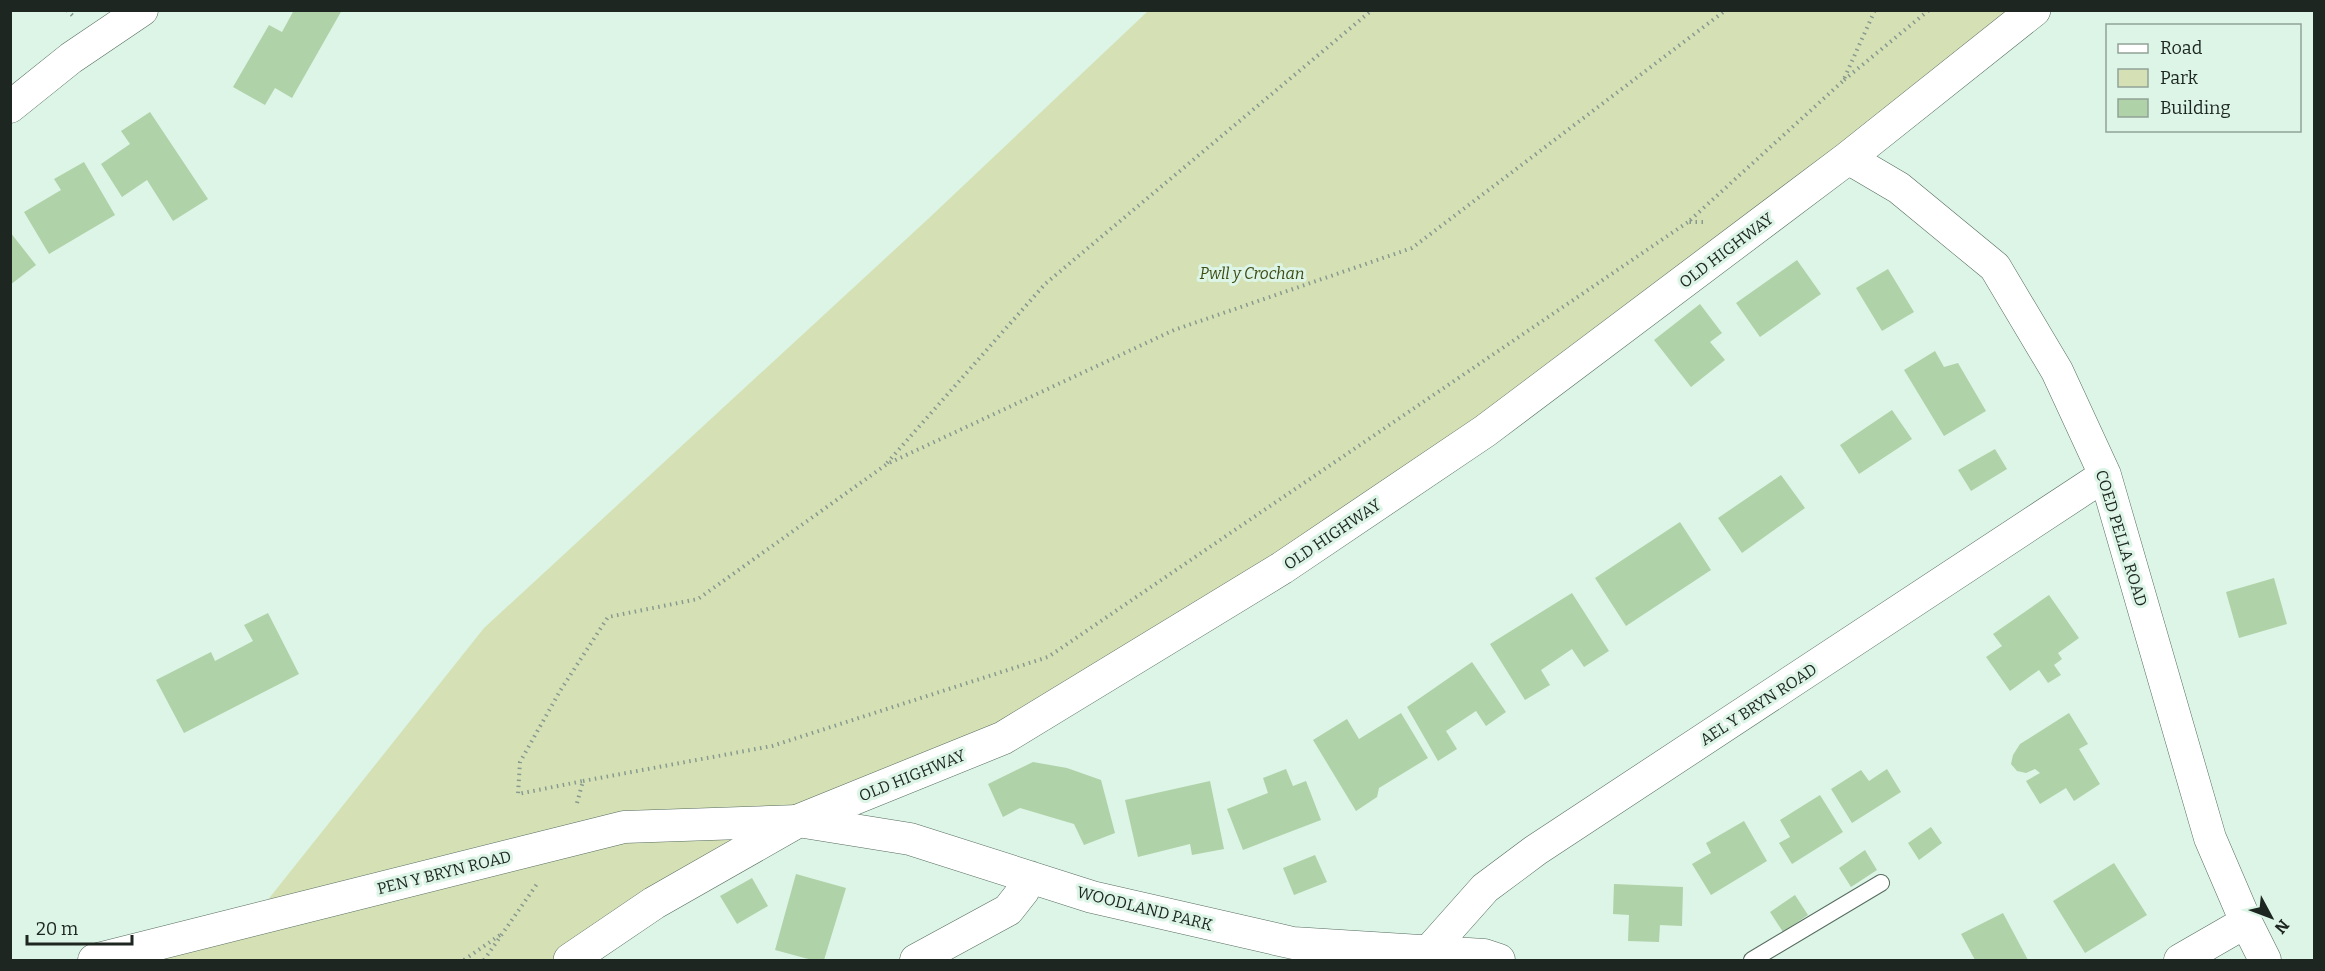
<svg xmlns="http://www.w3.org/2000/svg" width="2325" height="971" viewBox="0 0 2325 971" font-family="Bitter,serif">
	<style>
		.green { fill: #d5e1b5 }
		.building { fill: #b0d2a8 }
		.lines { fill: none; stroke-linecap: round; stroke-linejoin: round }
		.service-casing { stroke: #556b5e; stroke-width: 18 }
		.minor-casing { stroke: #556b5e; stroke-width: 33 }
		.tertiary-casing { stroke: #556b5e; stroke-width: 34 }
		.path { stroke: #889a8f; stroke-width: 4; stroke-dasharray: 1.5 4.5; stroke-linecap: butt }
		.service { stroke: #fff; stroke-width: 16 }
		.minor { stroke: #fff; stroke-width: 32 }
		.tertiary { stroke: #fff; stroke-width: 33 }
		.labels { text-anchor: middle; stroke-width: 6; stroke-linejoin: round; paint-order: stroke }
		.street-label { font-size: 16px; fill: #1d2621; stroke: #dcf5e6 }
		.park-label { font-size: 16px; font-style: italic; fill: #3f4b13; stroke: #dcf5e6 }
	</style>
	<rect width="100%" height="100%" fill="#dcf5e6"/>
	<path class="green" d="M 1148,11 L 2034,11 L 1663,298 L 1003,738 L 753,837 L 570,960 L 92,960 L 251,921 L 484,628 L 928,219 Z"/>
	<path class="building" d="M 294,10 L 342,10 L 292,98 L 275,88 L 265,105 L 233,87 L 269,25 L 282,32 Z
		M 150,112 L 208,199 L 173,221 L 147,180 L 122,197 L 101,164 L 130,144 L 121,131 Z
		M 84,162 L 115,215 L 49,254 L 24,212 L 61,190 L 54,179 Z
		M 10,232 L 36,265 L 10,285 Z
		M 1797,260 L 1821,294 L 1760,337 L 1736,303 Z
		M 1888,269 L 1914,312 L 1882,331 L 1856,288 Z
		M 1700,304 L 1722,333 L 1710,342 L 1725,360 L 1691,387 L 1654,340 Z
		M 1935,351 L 1944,367 L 1958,363 L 1986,411 L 1944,436 L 1904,370 Z
		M 1892,410 L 1912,439 L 1859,474 L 1840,445 Z
		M 1995,449 L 2007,469 L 1971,491 L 1958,470 Z
		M 1781,475 L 1805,508 L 1742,553 L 1718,518 Z
		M 1680,522 L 1711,570 L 1626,626 L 1595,578 Z
		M 2274,578 L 2287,624 L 2239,638 L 2226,592 Z
		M 1572,593 L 1609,651 L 1584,667 L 1572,649 L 1541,670 L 1550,685 L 1525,700 L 1490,644 Z
		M 2049,595 L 2079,638 L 2058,653 L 2062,659 L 2054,665 L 2061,675 L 2048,683 L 2039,670 L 2010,691 L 1986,657 L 2002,646 L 1993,634 Z
		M 268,613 L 299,674 L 184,733 L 156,680 L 211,652 L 215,661 L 253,641 L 244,625 Z
		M 1472,662 L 1506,712 L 1486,726 L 1476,711 L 1446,731 L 1457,749 L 1438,761 L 1407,707 Z
		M 1401,713 L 1428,758 L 1379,788 L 1377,797 L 1356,811 L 1313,740 L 1347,719 L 1359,739 Z
		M 2069,713 L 2088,744 L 2079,749 L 2100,784 L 2074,801 L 2066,788 L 2040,804 L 2026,781 L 2040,773 L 2035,769 L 2026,773 L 2017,771 L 2011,764 L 2013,755 L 2020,744 Z
		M 1033,762 L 1067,768 L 1101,780 L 1115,833 L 1084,845 L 1074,824 L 1020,808 L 1003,817 L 988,784 Z
		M 1286,769 L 1293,786 L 1306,781 L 1321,820 L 1243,850 L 1227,809 L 1268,793 L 1263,778 Z
		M 1887,769 L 1901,792 L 1852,823 L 1831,789 L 1861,770 L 1869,781 Z
		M 1210,781 L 1224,849 L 1192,855 L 1190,844 L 1138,857 L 1125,800 Z
		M 1820,795 L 1843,832 L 1792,864 L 1779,843 L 1790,837 L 1780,820 Z
		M 1744,821 L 1767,861 L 1711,895 L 1692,864 L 1711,853 L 1706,843 Z
		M 1931,827 L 1942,843 L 1919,860 L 1908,843 Z
		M 1865,850 L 1877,870 L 1851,887 L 1839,868 Z
		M 1315,855 L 1327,882 L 1294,895 L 1283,868 Z
		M 2114,863 L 2147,915 L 2085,953 L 2053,901 Z
		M 796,874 L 846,888 L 824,960 L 812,960 L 775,950 Z
		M 752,878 L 768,906 L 737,924 L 720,896 Z
		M 1614,884 L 1683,887 L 1682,926 L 1660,925 L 1659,942 L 1628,941 L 1629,915 L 1613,914 Z
		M 1795,895 L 1808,915 L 1783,932 L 1770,912 Z
		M 2003,913 L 2028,960 L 1975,960 L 1961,934 Z"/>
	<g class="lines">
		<defs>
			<path id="service" d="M 1752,960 L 1881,883"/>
			<path id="minor" d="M 10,107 L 71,58 L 142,10
				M 1848,158 L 1899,188 L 1995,267 L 2057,371 L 2105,475 L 2210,838 L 2246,922 L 2265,960
				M 94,960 L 624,827 L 798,821 L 910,839 L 1092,897 L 1293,943 L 1484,955 L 1499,960
				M 916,960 L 1008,910 L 1023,891 L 1030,877
				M 1421,960 L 1485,888 L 1536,850 L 2105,475
				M 2180,960 L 2246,922"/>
			<path id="tertiary" d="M 570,960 L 654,903 L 798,821 L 1003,738 L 1282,568 L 1485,431 L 1848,158 L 2034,10"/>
		</defs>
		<use href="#service" class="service-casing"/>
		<use href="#minor" class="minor-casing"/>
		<use href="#tertiary" class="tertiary-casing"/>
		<path class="path" d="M 67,10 L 74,17
			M 1844,80 L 1929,10
			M 1703,222 L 1688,222 L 1843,81 L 1875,10
			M 887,463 L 1045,284 L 1372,10
			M 583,781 L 772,746 L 1048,657 L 1688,222
			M 577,803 L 583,781 L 518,794 L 520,762 L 560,691 L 608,617 L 698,599 L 887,464 L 1174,330 L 1412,248 L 1726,10
			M 464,960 L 500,935
			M 484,960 L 537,884"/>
		<use href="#service" class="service"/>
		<use href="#minor" class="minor"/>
		<use href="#tertiary" class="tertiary"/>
	</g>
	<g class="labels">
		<g class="street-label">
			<text transform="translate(1726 250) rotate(-37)" y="6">OLD HIGHWAY</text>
			<text transform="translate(1332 534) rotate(-34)" y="6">OLD HIGHWAY</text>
			<text transform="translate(2122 538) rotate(73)" y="6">COED PELLA ROAD</text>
			<text transform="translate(1758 704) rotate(-33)" y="6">AEL Y BRYN ROAD</text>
			<text transform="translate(912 775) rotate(-22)" y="6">OLD HIGHWAY</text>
			<text transform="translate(444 872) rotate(-14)" y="6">PEN Y BRYN ROAD</text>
			<text transform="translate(1145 908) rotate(14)" y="6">WOODLAND PARK</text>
		</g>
		<g class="park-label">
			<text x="1252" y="279">Pwll y Crochan</text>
		</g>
	</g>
	<rect width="2325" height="971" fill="none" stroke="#1d2621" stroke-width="24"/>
	<rect x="2106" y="24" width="195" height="108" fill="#dcf5e6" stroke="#90a297" stroke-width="1.5"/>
	<rect x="2118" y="44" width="30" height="9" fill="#ffffff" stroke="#90a297" stroke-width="1.5"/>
	<text x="2160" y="54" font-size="18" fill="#1d2621">Road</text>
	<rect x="2118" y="69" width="30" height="18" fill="#d5e1b5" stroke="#90a297" stroke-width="1.5"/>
	<text x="2160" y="84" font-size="18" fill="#1d2621">Park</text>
	<rect x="2118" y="99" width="30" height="18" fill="#b0d2a8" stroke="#90a297" stroke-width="1.5"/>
	<text x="2160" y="114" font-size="18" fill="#1d2621">Building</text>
	<g transform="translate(2271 917) rotate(131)" stroke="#dcf5e6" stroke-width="4.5" paint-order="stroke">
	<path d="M0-4.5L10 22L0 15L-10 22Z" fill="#1d2621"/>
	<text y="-9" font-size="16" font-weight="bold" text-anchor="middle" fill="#1d2621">N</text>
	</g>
	<path d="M27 935v9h105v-9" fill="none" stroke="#1d2621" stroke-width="3"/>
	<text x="36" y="935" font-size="18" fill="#1d2621" stroke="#dcf5e6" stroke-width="4.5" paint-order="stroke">20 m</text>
</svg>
